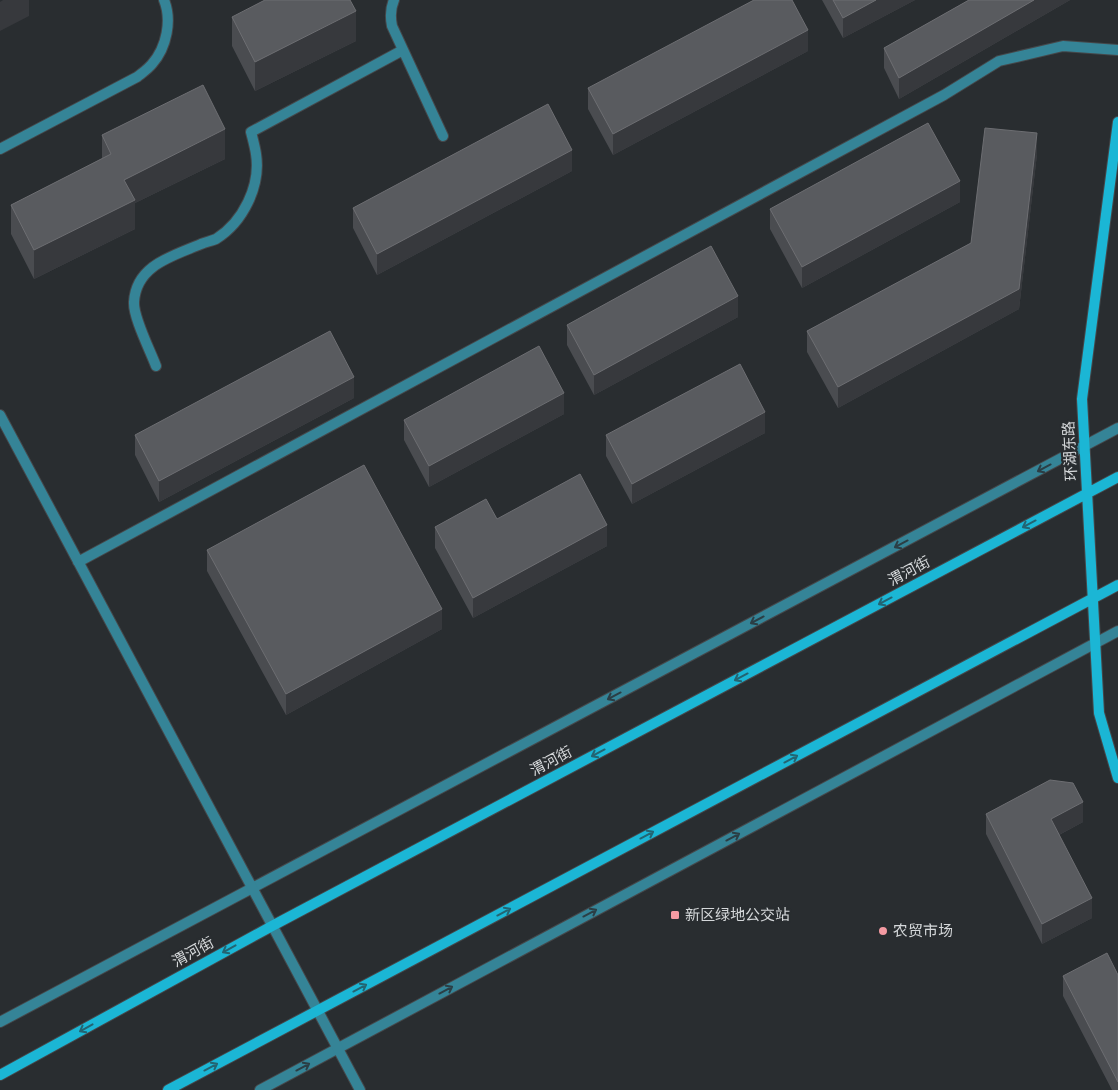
<svg xmlns="http://www.w3.org/2000/svg" width="1118" height="1090" viewBox="0 0 1118 1090" font-family="'IBM Plex Serif','Noto Sans SC',serif">
	<style>
		.lines { fill: none; stroke-linecap: round; stroke-linejoin: round }
		.lane-casing { stroke: #45484b; stroke-width: 12 }
		.street-casing { stroke: #45484b; stroke-width: 12 }
		.secondary-casing { stroke: #45484b; stroke-width: 12 }
		.lane { stroke: #358497; stroke-width: 10 }
		.street { stroke: #358497; stroke-width: 10 }
		.secondary { stroke: #1bb6d5; stroke-width: 10 }
		.wall { fill: #4a4c50 }
		.shaded-wall { fill: #37393d }
		.building { fill: #595b5f; stroke: #6d6e72 }
		.oneway { stroke: #2b3e45 }
		.oneway2 { stroke: #236472 }
		.poi-dot { fill: #f49aa2; stroke: #292d30; stroke-width: 2 }
		.labels { text-anchor: middle; stroke-width: 4.5; stroke-linejoin: round; paint-order: stroke }
		.street-label { font-size: 15px; fill: #d5d8da; stroke: #292d30 }
		.poi-label { font-size: 15px; fill: #d5d8da; stroke: #292d30; text-anchor: start }
	</style>
	<rect width="100%" height="100%" fill="#292d30"/>
	<g class="lines">
		<defs>
			<path id="lane" d="M 0,1022 L 1118,428
				M 260,1090 L 1118,631"/>
			<path id="street" d="M 394,0 C 390,9 390,16 392,26 L 443,136
				M 0,149 L 137,77 C 142,73 148,69 152,64 C 167,47 172,20 164,0
				M 156,366 C 150,350 133,317 134,302 C 136,265 173,256 201,244 C 206,242 211,241 216,239 C 243,222 261,186 256,154 C 255,147 253,140 251,132 L 403,50
				M 0,415 L 360,1090
				M 78,562 L 944,95 L 999,61 L 1063,46 L 1118,50"/>
			<path id="secondary" d="M 1118,122 L 1082,399 L 1099,713 L 1118,778
				M 0,1075 L 272,926 L 1118,477
				M 168,1090 L 1118,585"/>
		</defs>
		<use href="#lane" class="lane-casing"/>
		<use href="#street" class="street-casing"/>
		<use href="#secondary" class="secondary-casing"/>
		<use href="#lane" class="lane"/>
		<use href="#street" class="street"/>
		<use href="#secondary" class="secondary"/>
	</g>
	<path class="wall" d="M 822,0 L 915,0 L 843,38 Z
		M 969,0 L 1070,0 L 899,99 L 884,68 L 884,48 Z
		M 232,17 L 356,41 L 255,91 L 232,46 Z
		M 808,51 L 613,155 L 588,109 L 588,88 Z
		M 102,135 L 225,159 L 135,203 L 135,229 L 34,279 L 11,234 L 11,205 L 102,159 Z
		M 1037,154 L 1019,309 L 838,408 L 807,352 L 807,331 L 971,243 Z
		M 572,171 L 377,275 L 353,228 L 353,208 Z
		M 960,202 L 802,288 L 770,229 L 770,209 Z
		M 738,317 L 594,395 L 567,345 L 567,325 Z
		M 354,398 L 159,502 L 135,455 L 135,435 Z
		M 564,414 L 429,487 L 404,440 L 404,420 Z
		M 765,433 L 632,504 L 606,456 L 606,435 Z
		M 497,519 L 607,546 L 473,618 L 435,548 L 435,527 Z
		M 207,550 L 442,629 L 286,715 L 207,571 Z
		M 986,814 L 1083,822 L 1059,835 L 1092,918 L 1042,944 L 986,834 Z
		M 1118,975 L 1118,1090 L 1112,1090 L 1063,996 L 1063,976 Z"/>
	<path class="shaded-wall" d="M 3,0 L 29,0 L 29,16 L 0,31 L 0,2 Z
		M 876,0 L 915,0 L 843,38 L 843,18 Z
		M 1034,0 L 1070,0 L 899,99 L 899,78 Z
		M 356,11 L 356,41 L 255,91 L 255,62 Z
		M 808,30 L 808,51 L 613,155 L 613,134 Z
		M 225,129 L 225,159 L 135,203 L 135,229 L 34,279 L 34,250 L 124,180 Z
		M 1037,133 L 1037,154 L 1019,309 L 838,408 L 838,387 L 1019,289 Z
		M 572,150 L 572,171 L 377,275 L 377,254 Z
		M 960,181 L 960,202 L 802,288 L 802,267 Z
		M 738,296 L 738,317 L 594,395 L 594,375 Z
		M 354,377 L 354,398 L 159,502 L 159,481 Z
		M 564,393 L 564,414 L 429,487 L 429,466 Z
		M 765,412 L 765,433 L 632,504 L 632,484 Z
		M 607,525 L 607,546 L 473,618 L 473,598 Z
		M 442,609 L 442,629 L 286,715 L 286,694 Z
		M 1083,802 L 1083,822 L 1051,839 L 1051,819 Z
		M 1092,898 L 1092,918 L 1042,944 L 1042,924 Z"/>
	<path class="building" d="M 265,0 L 350,0 L 356,11 L 255,62 L 232,17 Z
		M 754,0 L 792,0 L 808,30 L 613,134 L 588,88 Z
		M 833,0 L 876,0 L 843,18 Z
		M 969,0 L 1034,0 L 899,78 L 884,48 Z
		M 203,85 L 225,129 L 124,180 L 135,200 L 34,250 L 11,205 L 111,154 L 102,135 Z
		M 548,104 L 572,150 L 377,254 L 353,208 Z
		M 928,123 L 960,181 L 802,267 L 770,209 Z
		M 985,128 L 1037,133 L 1019,289 L 838,387 L 807,331 L 971,243 Z
		M 711,246 L 738,296 L 594,375 L 567,325 Z
		M 330,331 L 354,377 L 159,481 L 135,435 Z
		M 539,346 L 564,393 L 429,466 L 404,420 Z
		M 740,364 L 765,412 L 632,484 L 606,435 Z
		M 364,465 L 442,609 L 286,694 L 207,550 Z
		M 580,474 L 607,525 L 473,598 L 435,527 L 486,499 L 497,519 Z
		M 1050,780 L 1073,783 L 1083,802 L 1051,819 L 1092,898 L 1042,924 L 986,814 Z
		M 1107,953 L 1118,975 L 1118,1082 L 1063,976 Z"/>
	<defs><path id="oneway-shaft" d="M-6 0H5M1.5-3L5.5 0L1.5 3" fill="none" stroke-width="1.6" stroke-linecap="round" stroke-linejoin="round" transform="scale(1.25)"/></defs>
	<g class="oneway">
		<use href="#oneway-shaft" transform="translate(1044 468) rotate(152)"/>
		<use href="#oneway-shaft" transform="translate(901 544) rotate(152)"/>
		<use href="#oneway-shaft" transform="translate(757 620) rotate(152)"/>
		<use href="#oneway-shaft" transform="translate(614 696) rotate(152)"/>
		<use href="#oneway-shaft" transform="translate(733 837) rotate(-28)"/>
		<use href="#oneway-shaft" transform="translate(590 913) rotate(-28)"/>
		<use href="#oneway-shaft" transform="translate(446 990) rotate(-28)"/>
		<use href="#oneway-shaft" transform="translate(303 1067) rotate(-28)"/>
	</g>
	<g class="oneway2">
		<use href="#oneway-shaft" transform="translate(1029 524) rotate(152)"/>
		<use href="#oneway-shaft" transform="translate(885 601) rotate(152)"/>
		<use href="#oneway-shaft" transform="translate(741 677) rotate(152)"/>
		<use href="#oneway-shaft" transform="translate(598 753) rotate(152)"/>
		<use href="#oneway-shaft" transform="translate(791 759) rotate(-28)"/>
		<use href="#oneway-shaft" transform="translate(647 835) rotate(-28)"/>
		<use href="#oneway-shaft" transform="translate(504 912) rotate(-28)"/>
		<use href="#oneway-shaft" transform="translate(229 949) rotate(151)"/>
		<use href="#oneway-shaft" transform="translate(360 988) rotate(-28)"/>
		<use href="#oneway-shaft" transform="translate(86 1028) rotate(151)"/>
		<use href="#oneway-shaft" transform="translate(211 1067) rotate(-28)"/>
	</g>
	<g class="poi-dot">
		<rect x="670" y="910" width="10" height="10" rx="2.5"/>
		<circle cx="883" cy="931" r="5"/>
	</g>
	<g class="labels">
		<g class="street-label">
			<text transform="translate(1070 451) rotate(-93)" y="5">环湖东路</text>
			<text transform="translate(909 571) rotate(-28)" y="5">渭河街</text>
			<text transform="translate(551 761) rotate(-28)" y="5">渭河街</text>
			<text transform="translate(193 952) rotate(-29)" y="5">渭河街</text>
		</g>
		<g class="poi-label">
			<text x="685" y="920">新区绿地公交站</text>
			<text x="893" y="936">农贸市场</text>
		</g>
	</g>
</svg>
